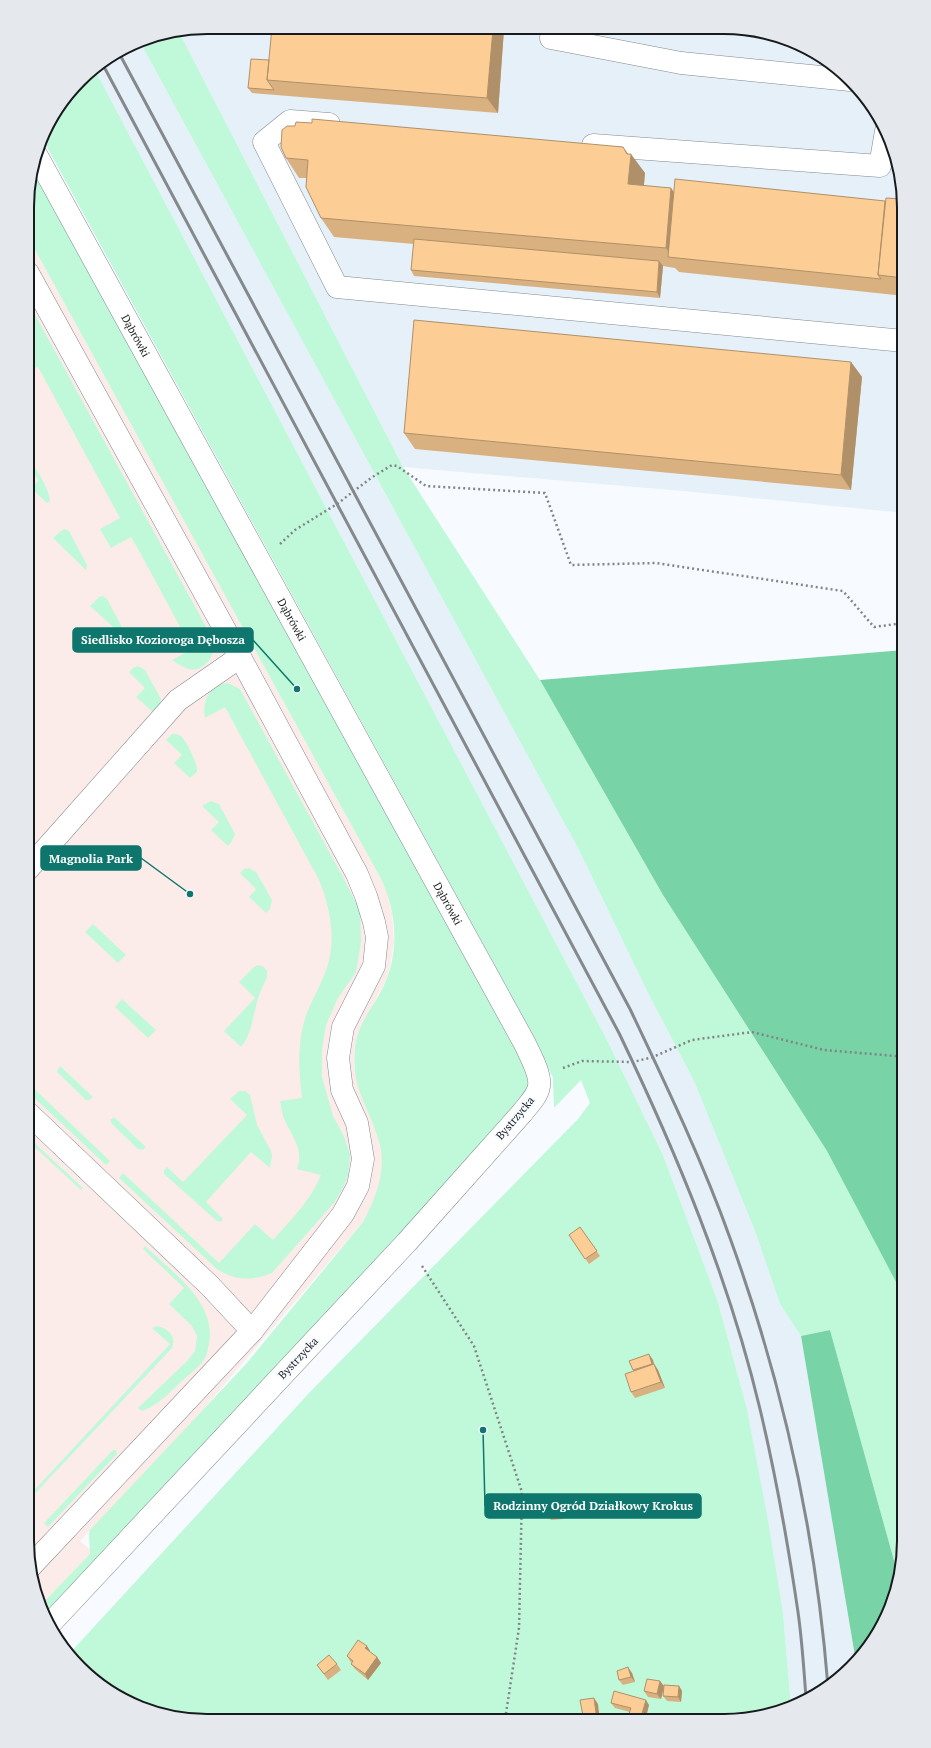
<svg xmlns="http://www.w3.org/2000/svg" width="931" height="1748" viewBox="0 0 931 1748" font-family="'PT Serif',serif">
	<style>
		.commercial { fill: #fcece9 }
		.built { fill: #e5f0f9 }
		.green { fill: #c0f8da }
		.forest { fill: #78d3a6 }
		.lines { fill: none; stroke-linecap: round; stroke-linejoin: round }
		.minor-casing { stroke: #83898f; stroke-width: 23 }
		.path { stroke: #828588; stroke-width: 2.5; stroke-dasharray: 2 3; stroke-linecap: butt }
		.minor { stroke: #fff; stroke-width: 22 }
		.rail { stroke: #86898c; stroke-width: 3 }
		.wall { fill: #d9b181 }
		.shaded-wall { fill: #b09069 }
		.building { fill: #fcce96; stroke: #b09069 }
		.labels { text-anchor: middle; stroke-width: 4; stroke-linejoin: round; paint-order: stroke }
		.street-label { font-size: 11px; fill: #181b1d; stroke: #f7fbff }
		.rim { fill: none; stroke: #181b1d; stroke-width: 2 }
		.leader { fill: none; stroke: #0f766e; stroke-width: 1.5 }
		.callout-dot { fill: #0f766e; stroke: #f7fbff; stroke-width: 1.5 }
		.callout { fill: #0f766e; stroke: #0f766e; stroke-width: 1.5 }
		.callout-label { font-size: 12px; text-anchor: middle; font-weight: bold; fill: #fff }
	</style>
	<rect width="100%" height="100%" fill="#f7fbff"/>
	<path class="commercial" d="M 28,237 L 381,879 L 387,892 L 392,913 L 394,942 L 390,967 L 386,980 L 358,1033 L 355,1047 L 354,1068 L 379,1138 L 382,1153 L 382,1169 L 379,1188 L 372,1205 L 363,1222 L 183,1433 L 80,1541 L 100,1558 L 45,1616 L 37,1599 L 27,1541 Z"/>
	<path class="built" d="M 207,27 L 759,30 L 804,45 L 843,71 L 874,107 L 894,149 L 904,207 L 904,513 L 683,491 L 403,467 L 179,32 Z
		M 139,40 L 580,852 L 648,993 L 694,1081 L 755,1231 L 780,1304 L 801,1336 L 856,1662 L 834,1684 L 791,1707 L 783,1613 L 747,1409 L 718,1302 L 663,1155 L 608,1042 L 94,68 Z"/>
	<path class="green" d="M 179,32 L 403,467 L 540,680 L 663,895 L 827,1151 L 904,1296 L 904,1553 L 898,1575 L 830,1330 L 801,1336 L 780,1304 L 755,1231 L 694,1081 L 648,993 L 580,852 L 139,40 Z
		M 94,68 L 608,1042 L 663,1155 L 718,1302 L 747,1409 L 768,1521 L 783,1613 L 791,1707 L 782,1711 L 724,1721 L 183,1719 L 138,1707 L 97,1684 L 69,1654 L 310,1392 L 578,1119 L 590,1103 L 581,1080 L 554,1108 L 553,1078 L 534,1037 L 42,138 L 46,127 L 88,72 Z
		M 33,168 L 523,1062 L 530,1085 L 521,1106 L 45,1616 L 40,1606 L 90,1554 L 89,1534 L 90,1530 L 246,1364 L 363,1222 C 377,1196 388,1167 378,1138 C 367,1103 351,1088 355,1048 C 357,1026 370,1011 380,993 C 400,958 398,914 381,879 L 28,237 L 29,183 Z
		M 28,302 L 215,643 C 214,657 203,675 186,668 C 181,666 176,663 172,660 L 192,649 L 137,547 L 131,537 L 111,548 L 100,529 L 120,518 L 38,367 L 28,371 Z
		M 28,462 C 37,465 50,493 50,501 L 47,503 L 31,488 L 39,480 L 28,469 Z
		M 65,529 L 69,531 L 87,565 L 86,570 L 53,538 L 61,531 Z
		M 103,596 L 107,599 L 124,631 L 124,637 L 90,606 L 99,597 Z
		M 138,666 L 145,670 L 161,699 L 159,706 L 153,712 L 136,697 L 145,688 L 129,672 L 133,668 Z
		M 228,683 L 240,689 L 343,877 L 360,911 L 361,942 L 356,972 L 338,998 L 326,1025 L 322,1049 L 322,1077 L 333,1116 L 344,1136 L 350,1155 L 348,1175 L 343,1188 L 334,1203 L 272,1273 C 252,1281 235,1281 217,1269 L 119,1178 L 123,1173 L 219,1263 L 255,1224 L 273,1240 C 292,1218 309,1203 321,1175 L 297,1169 C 305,1148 290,1135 283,1116 C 282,1112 281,1106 280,1101 L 302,1098 C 299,1072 297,1048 304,1022 C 308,1007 316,995 322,980 C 338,948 332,912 319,880 L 225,707 L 205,718 C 202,701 209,685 228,683 Z
		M 172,734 C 176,734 178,734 181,736 C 187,742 198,764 197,772 L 190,778 L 174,763 L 182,755 L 166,740 Z
		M 211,801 L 219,804 L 235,834 L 232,841 L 228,846 L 211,830 L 219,822 L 202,806 Z
		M 249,868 L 256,872 L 272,900 L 270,909 L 266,913 L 249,897 L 256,889 L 240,873 L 244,869 Z
		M 93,924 L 126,955 L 118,963 L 85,932 Z
		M 258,965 L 264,967 L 267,971 L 267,977 C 263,986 258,996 256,1006 C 252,1021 251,1035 241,1047 L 224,1031 L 255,998 L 239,982 L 254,967 Z
		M 122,999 L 156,1030 L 148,1038 L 115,1007 Z
		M 60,1066 L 93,1097 L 89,1100 L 86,1100 L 57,1072 Z
		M 28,1083 L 110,1161 L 106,1165 L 28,1092 Z
		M 239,1091 L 245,1091 L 250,1095 L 257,1125 L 271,1151 L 272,1156 L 270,1168 L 251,1152 L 206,1202 L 223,1219 L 221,1222 L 217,1221 L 164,1174 L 164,1170 L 167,1167 L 183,1182 L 191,1174 L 247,1115 L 230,1099 Z
		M 114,1117 L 146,1147 L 142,1150 L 138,1149 L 112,1124 L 110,1120 Z
		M 27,1136 L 83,1188 L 81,1190 L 27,1140 Z
		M 145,1246 C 172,1272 217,1302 209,1344 C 208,1347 208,1352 206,1356 C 202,1365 191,1373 183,1380 C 170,1392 159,1405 142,1411 L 138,1408 L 187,1361 L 195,1351 L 197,1336 L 192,1326 L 169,1304 L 184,1288 L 143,1249 Z
		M 156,1326 C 167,1327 177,1336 172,1348 L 27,1502 L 27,1498 L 170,1344 L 152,1328 Z
		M 113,1450 L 116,1450 L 117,1454 L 48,1527 L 44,1523 Z"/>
	<path class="forest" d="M 904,650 L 904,1297 L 827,1151 L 663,895 L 540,680 Z
		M 830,1330 L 898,1575 L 890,1610 L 867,1651 L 856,1662 L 801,1336 Z"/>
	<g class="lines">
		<defs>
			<g id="minor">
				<path d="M 554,29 L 551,38 L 681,63 L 850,80"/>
				<path d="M 329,124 L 290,121 L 264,142 L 337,287 L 904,341"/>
				<path d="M 593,145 L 880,166 L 886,131"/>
				<path id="s1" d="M 37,156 L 525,1044 C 530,1055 541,1074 539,1086 C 538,1096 527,1106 522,1113 L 407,1242 L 49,1625"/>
				<path d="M 28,273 L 240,657 L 357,874 L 366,896 L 374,922 L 377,937 L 374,966 L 343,1027 L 338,1058 L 342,1090 L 357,1123 L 363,1159 L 358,1186 L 343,1214 L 252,1331 L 31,1566"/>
				<path d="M 28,869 L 178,700 L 240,657"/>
				<path d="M 27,1112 L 210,1286 L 252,1331"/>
			</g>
		</defs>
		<use href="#minor" class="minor-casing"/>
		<path class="path" d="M 280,544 L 295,530 L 337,504 L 371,478 L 392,465 L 397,466 L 426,486 L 545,493 L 571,565 L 656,563 L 843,591 L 874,627 L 904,623
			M 563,1068 L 582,1061 L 633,1062 L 653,1057 L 692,1040 L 752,1032 L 824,1050 L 896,1056 L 904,1054
			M 422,1266 L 474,1346 L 522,1492 L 519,1628 L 505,1720
			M 27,1522 L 31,1526"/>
		<use href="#minor" class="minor"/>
		<path class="rail" d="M 119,53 L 630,1009 C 666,1085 702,1160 730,1238 C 782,1381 816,1535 828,1687
			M 102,63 L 619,1033 C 677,1154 729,1279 760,1409 C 776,1476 788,1544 798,1612 C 802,1640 804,1670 806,1698"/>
	</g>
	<path class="wall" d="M 504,29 L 498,113 L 252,93 L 248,88 L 269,60 Z
		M 295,126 L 623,147 L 628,154 L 645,173 L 644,185 L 674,192 L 904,207 L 904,296 L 679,272 L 675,268 L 663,266 L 660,298 L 414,276 L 411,270 L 414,244 L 334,237 L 321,218 L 307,178 L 299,178 L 286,158 Z
		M 851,362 L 862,377 L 851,490 L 415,449 L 404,433 Z
		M 580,1227 L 600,1256 L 589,1264 L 569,1235 Z
		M 653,1360 L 654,1364 L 658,1370 L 665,1388 L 635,1398 L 631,1392 L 633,1371 L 633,1370 Z
		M 561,1503 L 563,1519 L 551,1520 L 547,1515 Z
		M 367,1646 L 370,1651 L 370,1652 L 377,1657 L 381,1663 L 368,1680 L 355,1669 L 351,1664 L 352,1663 L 350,1661 L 347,1656 Z
		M 337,1664 L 341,1670 L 328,1680 L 317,1665 Z
		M 632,1673 L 635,1682 L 623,1685 L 619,1680 Z
		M 664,1686 L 661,1699 L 648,1697 L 644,1691 Z
		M 679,1686 L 682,1691 L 681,1702 L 667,1701 L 663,1696 Z
		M 611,1703 L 649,1705 L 645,1721 L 639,1721 L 633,1719 L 629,1714 L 630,1712 L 615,1708 Z"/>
	<path class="shaded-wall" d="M 493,29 L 504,29 L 498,113 L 487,98 Z
		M 623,147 L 631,158 L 631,154 L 645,173 L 642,204 L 628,184 L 627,154 Z
		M 671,188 L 685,207 L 672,257 L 666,248 Z
		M 659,261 L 663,266 L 660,298 L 657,292 Z
		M 851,362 L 862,377 L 851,490 L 841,475 Z
		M 649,1354 L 653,1360 L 655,1369 L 652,1364 Z
		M 654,1364 L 658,1370 L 665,1388 L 661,1382 Z
		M 557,1498 L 561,1503 L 563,1519 L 559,1513 Z
		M 367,1646 L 370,1651 L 369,1654 L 365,1648 Z
		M 377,1657 L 381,1663 L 368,1680 L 365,1674 Z
		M 628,1667 L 632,1673 L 635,1682 L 631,1677 Z
		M 660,1681 L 664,1686 L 661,1699 L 657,1694 Z
		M 679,1686 L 682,1691 L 681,1702 L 678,1697 Z
		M 594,1698 L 598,1704 L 600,1721 L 597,1721 Z
		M 646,1700 L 649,1705 L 645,1721 L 644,1721 L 641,1717 Z"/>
	<path class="building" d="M 272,27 L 493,29 L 487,98 L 267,80 Z
		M 251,59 L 269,60 L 267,80 L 274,90 L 248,88 Z
		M 312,119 L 623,147 L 627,154 L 631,154 L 628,184 L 671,188 L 666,248 L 321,218 L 306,187 L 308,160 L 286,158 L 281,147 L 282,130 L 287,126 L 295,126 L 296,122 L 312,123 Z
		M 675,179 L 885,201 L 878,275 L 881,279 L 668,257 Z
		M 886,198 L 903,199 L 904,207 L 904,278 L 878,275 Z
		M 414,239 L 659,261 L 657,292 L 411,270 Z
		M 414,320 L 851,362 L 841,475 L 404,433 Z
		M 580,1227 L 597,1251 L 585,1259 L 569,1235 Z
		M 649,1354 L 652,1364 L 633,1370 L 629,1361 Z
		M 654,1364 L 661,1382 L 631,1392 L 625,1374 Z
		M 358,1640 L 367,1646 L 365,1648 L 377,1657 L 365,1674 L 351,1664 L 353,1661 L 347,1656 Z
		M 329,1655 L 337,1664 L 324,1674 L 317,1665 Z
		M 628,1667 L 631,1677 L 619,1680 L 617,1671 Z
		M 647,1679 L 660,1681 L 657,1694 L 644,1691 Z
		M 664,1685 L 679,1686 L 678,1697 L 663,1696 Z
		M 614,1691 L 646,1700 L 641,1717 L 629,1714 L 631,1708 L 611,1703 Z
		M 594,1698 L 597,1721 L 584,1721 L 580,1700 Z"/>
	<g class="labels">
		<g class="street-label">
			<text dy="4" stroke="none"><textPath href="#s1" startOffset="205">Dąbrówki</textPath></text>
			<text dy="4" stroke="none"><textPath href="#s1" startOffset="529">Dąbrówki</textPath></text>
			<text dy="4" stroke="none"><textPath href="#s1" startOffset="853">Dąbrówki</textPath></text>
			<text transform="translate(515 1118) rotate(-50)" y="4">Bystrzycka</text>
			<text transform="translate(298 1358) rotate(-47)" y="4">Bystrzycka</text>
		</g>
	</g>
	<path d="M0 0H931V1748H0ZM207 34H724A173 173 0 0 1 897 207V1541A173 173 0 0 1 724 1714H207A173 173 0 0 1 34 1541V207A173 173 0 0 1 207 34Z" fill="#e5e9ed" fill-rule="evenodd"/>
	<path class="rim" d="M207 34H724A173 173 0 0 1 897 207V1541A173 173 0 0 1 724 1714H207A173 173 0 0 1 34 1541V207A173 173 0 0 1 207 34Z"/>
	<path class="leader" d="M297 689L253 640M190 894L141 858M483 1430L485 1506"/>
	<g class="callout-dot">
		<circle cx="297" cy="689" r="4"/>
		<circle cx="190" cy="894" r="4"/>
		<circle cx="483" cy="1430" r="4"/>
	</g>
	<g class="callout">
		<rect x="73" y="628" width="180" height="24" rx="4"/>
		<rect x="41" y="846" width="100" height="24" rx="4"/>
		<rect x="485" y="1494" width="216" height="24" rx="4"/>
	</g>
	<g class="callout-label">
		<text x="163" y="644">Siedlisko Kozioroga Dębosza</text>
		<text x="91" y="863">Magnolia Park</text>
		<text x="593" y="1510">Rodzinny Ogród Działkowy Krokus</text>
	</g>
</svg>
